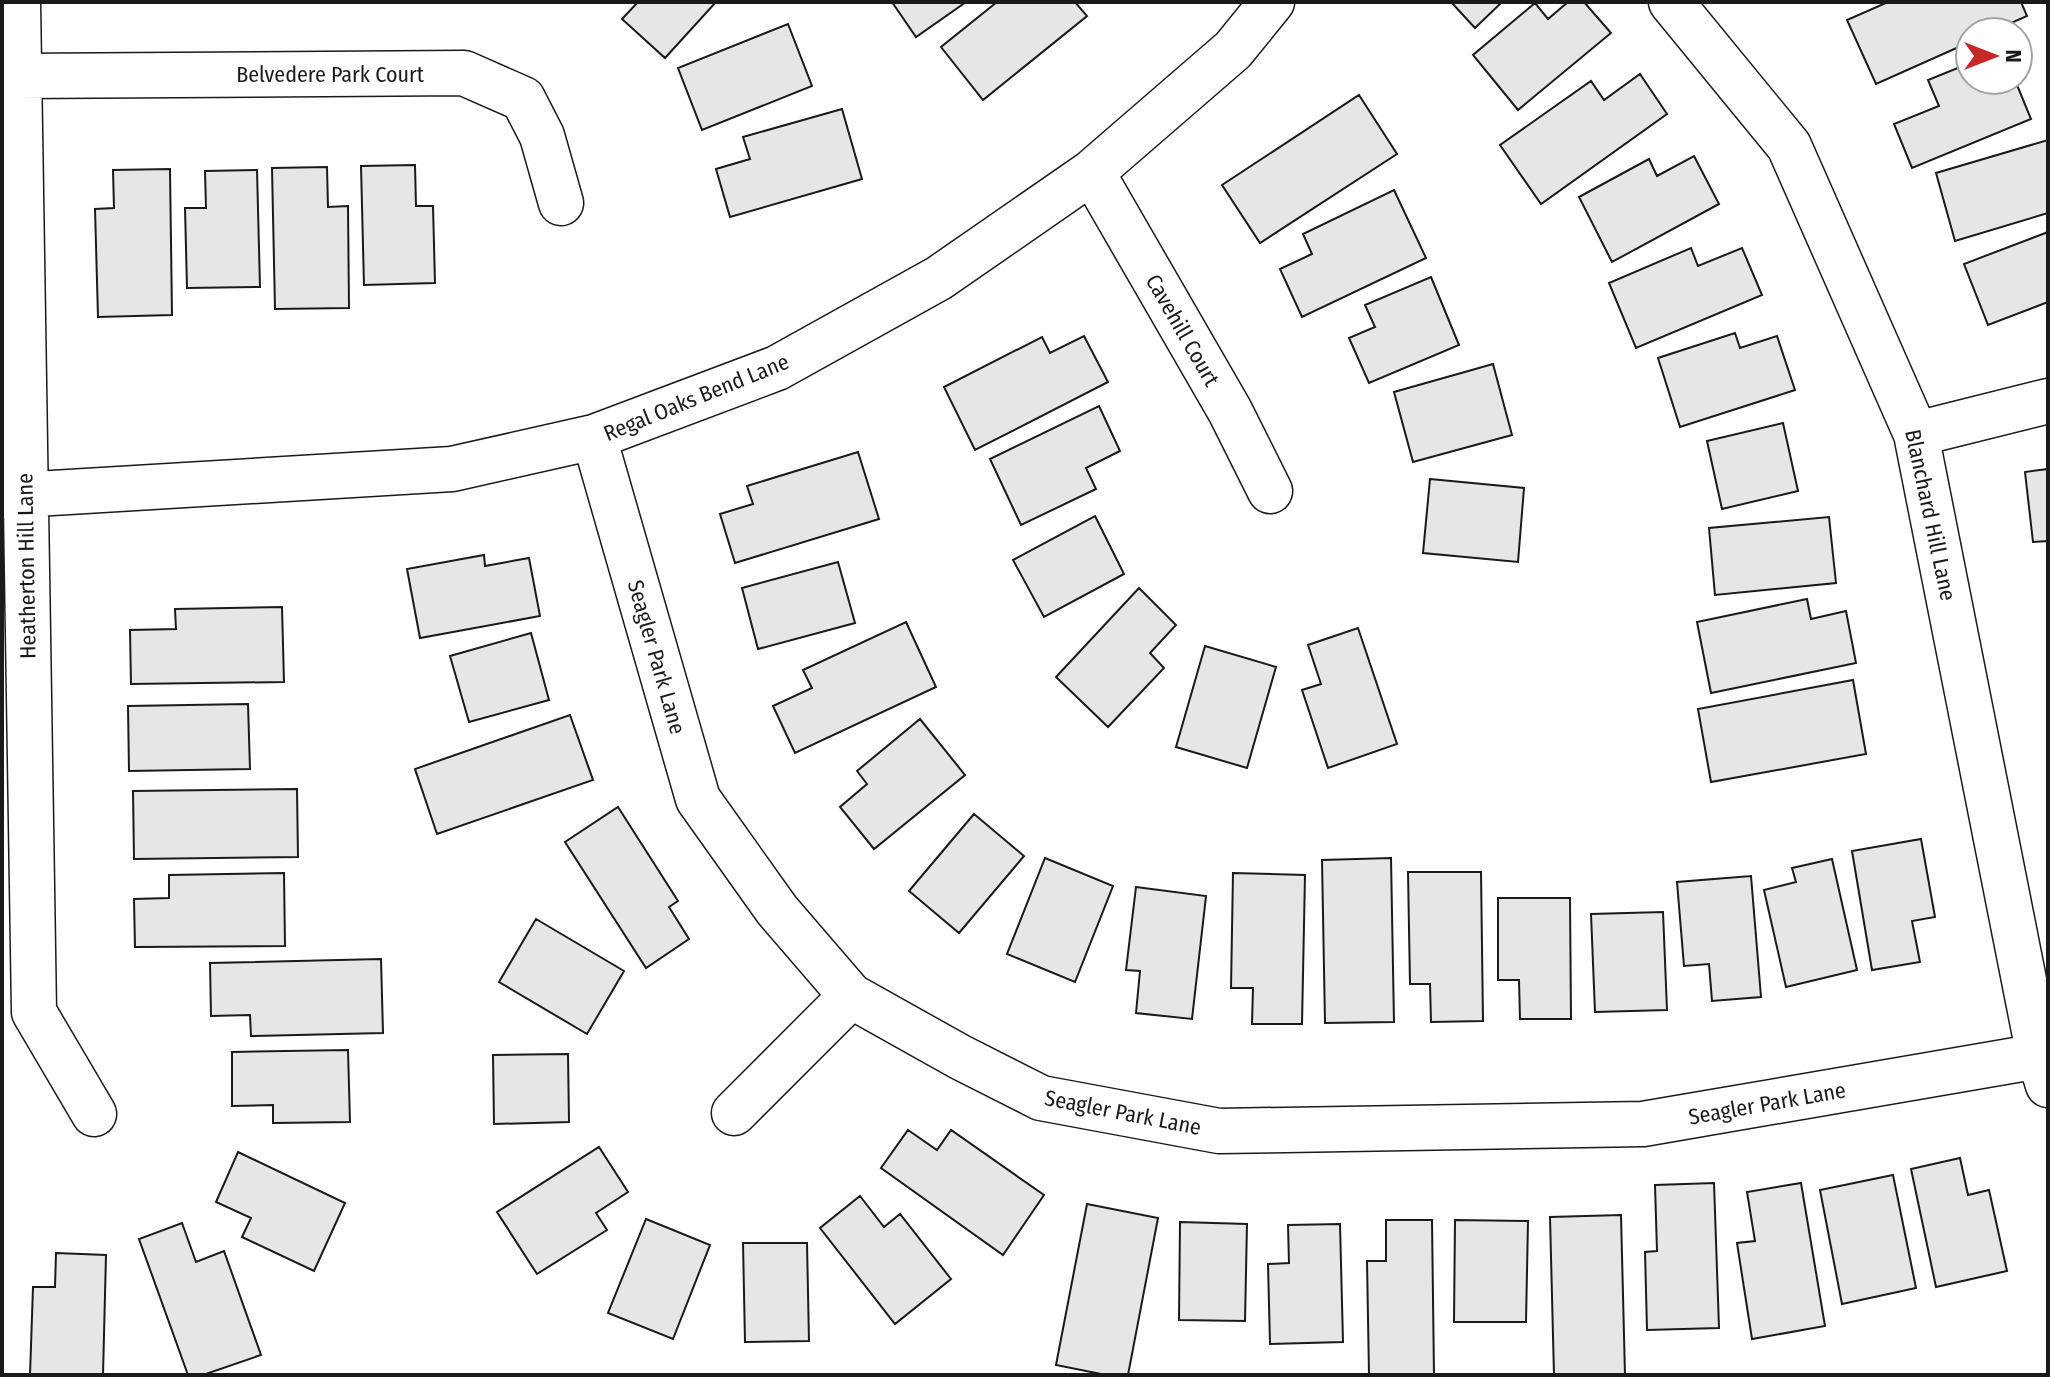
<svg xmlns="http://www.w3.org/2000/svg" width="2050" height="1377" viewBox="0 0 2050 1377" font-family="'Fira Sans Condensed',sans-serif">
	<style>
		.building { fill: #e6e6e6; stroke: #1a1a1a; stroke-width: 2 }
		.lines { fill: none; stroke-linecap: round; stroke-linejoin: round }
		.street-casing { stroke: #1a1a1a; stroke-width: 47 }
		.street { stroke: #fff; stroke-width: 44 }
		.labels { text-anchor: middle; stroke-width: 6; stroke-linejoin: round; paint-order: stroke }
		.street-label { font-size: 22px; fill: #1a1a1a; stroke: #fff }
	</style>
	<rect width="100%" height="100%" fill="#fff"/>
	<path class="building" d="M 638,2 L 716,2 L 665,58 L 622,19 Z
		M 892,2 L 966,2 L 916,37 Z
		M 997,2 L 1075,2 L 1087,16 L 983,100 L 941,47 Z
		M 1451,2 L 1502,2 L 1475,28 Z
		M 1568,2 L 1584,2 L 1611,33 L 1518,110 L 1473,55 L 1535,3 L 1548,19 Z
		M 1888,2 L 2021,2 L 2027,16 L 1991,32 L 1970,32 L 1970,42 L 1876,84 L 1847,20 Z
		M 788,24 L 812,86 L 702,130 L 678,68 Z
		M 1970,63 L 1970,80 L 2015,80 L 2031,119 L 1912,168 L 1894,124 L 1939,106 L 1928,80 Z
		M 1640,74 L 1667,114 L 1541,204 L 1500,145 L 1591,81 L 1604,100 Z
		M 1359,95 L 1397,154 L 1260,243 L 1222,185 Z
		M 842,109 L 862,179 L 730,217 L 716,169 L 750,159 L 743,137 Z
		M 2048,140 L 2048,213 L 1955,241 L 1936,173 Z
		M 1694,156 L 1719,204 L 1612,262 L 1579,197 L 1649,159 L 1657,176 Z
		M 415,165 L 416,206 L 433,206 L 435,283 L 364,285 L 361,166 Z
		M 327,167 L 328,207 L 348,206 L 349,308 L 275,309 L 272,168 Z
		M 170,169 L 172,315 L 98,317 L 95,209 L 114,208 L 113,170 Z
		M 257,170 L 260,287 L 187,288 L 185,208 L 206,208 L 205,171 Z
		M 1394,190 L 1426,258 L 1302,317 L 1280,269 L 1312,254 L 1303,234 Z
		M 2048,232 L 2048,302 L 1988,325 L 1964,264 Z
		M 1691,248 L 1698,266 L 1742,248 L 1762,295 L 1636,348 L 1609,283 Z
		M 1431,277 L 1459,345 L 1369,383 L 1349,338 L 1375,327 L 1365,305 Z
		M 1735,333 L 1740,348 L 1777,336 L 1795,390 L 1680,427 L 1658,358 Z
		M 1084,336 L 1108,382 L 975,450 L 944,387 L 1042,337 L 1050,353 Z
		M 1493,364 L 1512,435 L 1413,462 L 1394,392 Z
		M 1099,406 L 1120,451 L 1086,468 L 1096,489 L 1021,525 L 990,459 Z
		M 1783,423 L 1798,491 L 1722,509 L 1707,441 Z
		M 858,452 L 879,519 L 735,563 L 720,514 L 753,504 L 747,486 Z
		M 2048,469 L 2048,541 L 2033,542 L 2025,472 Z
		M 1430,479 L 1524,488 L 1518,562 L 1423,553 Z
		M 1095,516 L 1124,574 L 1044,617 L 1013,560 Z
		M 1829,517 L 1836,583 L 1715,595 L 1709,528 Z
		M 484,555 L 485,566 L 529,558 L 540,616 L 420,638 L 407,569 Z
		M 838,562 L 855,623 L 758,649 L 742,588 Z
		M 1139,588 L 1176,625 L 1150,653 L 1164,668 L 1108,727 L 1056,677 Z
		M 1807,599 L 1811,619 L 1846,611 L 1856,663 L 1711,693 L 1697,622 Z
		M 282,607 L 284,682 L 131,684 L 130,630 L 176,629 L 175,609 Z
		M 906,622 L 936,687 L 795,753 L 773,706 L 812,688 L 803,670 Z
		M 1358,628 L 1397,744 L 1328,768 L 1302,690 L 1321,684 L 1308,645 Z
		M 531,633 L 549,700 L 469,722 L 450,656 Z
		M 1205,646 L 1276,667 L 1247,768 L 1176,747 Z
		M 1853,680 L 1866,754 L 1711,782 L 1698,709 Z
		M 248,704 L 250,769 L 129,771 L 128,706 Z
		M 570,715 L 593,780 L 437,834 L 415,769 Z
		M 920,719 L 965,775 L 874,849 L 840,807 L 867,784 L 857,771 Z
		M 297,789 L 298,857 L 134,859 L 133,791 Z
		M 618,807 L 678,901 L 669,907 L 689,939 L 646,968 L 565,842 Z
		M 974,814 L 1024,856 L 959,933 L 909,891 Z
		M 1921,839 L 1935,917 L 1912,921 L 1920,962 L 1872,970 L 1852,851 Z
		M 1045,858 L 1113,886 L 1075,982 L 1007,954 Z
		M 1391,858 L 1394,1022 L 1325,1023 L 1322,860 Z
		M 1832,859 L 1857,970 L 1786,987 L 1764,890 L 1796,882 L 1792,868 Z
		M 1408,872 L 1481,872 L 1483,1021 L 1431,1022 L 1430,984 L 1410,984 Z
		M 284,873 L 285,946 L 135,947 L 134,899 L 169,898 L 169,875 Z
		M 1233,873 L 1305,875 L 1302,1024 L 1252,1024 L 1253,988 L 1231,988 Z
		M 1751,876 L 1761,997 L 1712,1001 L 1709,964 L 1684,966 L 1677,882 Z
		M 1136,887 L 1206,896 L 1192,1019 L 1136,1013 L 1140,971 L 1126,970 Z
		M 1498,898 L 1570,898 L 1571,1019 L 1520,1019 L 1519,980 L 1498,980 Z
		M 1663,912 L 1667,1010 L 1595,1012 L 1591,914 Z
		M 536,919 L 624,971 L 587,1034 L 499,982 Z
		M 381,959 L 383,1033 L 251,1036 L 250,1015 L 211,1016 L 210,963 Z
		M 348,1050 L 350,1122 L 273,1123 L 273,1105 L 232,1106 L 232,1052 Z
		M 568,1054 L 569,1122 L 494,1124 L 493,1055 Z
		M 908,1130 L 937,1150 L 951,1130 L 1044,1195 L 1003,1255 L 881,1168 Z
		M 599,1147 L 628,1192 L 596,1213 L 607,1230 L 537,1274 L 497,1212 Z
		M 238,1152 L 345,1203 L 314,1271 L 242,1237 L 251,1218 L 216,1202 Z
		M 1960,1158 L 1968,1195 L 1989,1190 L 2007,1271 L 1936,1287 L 1911,1169 Z
		M 1893,1175 L 1916,1288 L 1842,1304 L 1820,1190 Z
		M 1714,1183 L 1719,1328 L 1647,1330 L 1645,1252 L 1657,1251 L 1655,1185 Z
		M 1801,1183 L 1825,1326 L 1752,1339 L 1737,1243 L 1755,1241 L 1747,1192 Z
		M 860,1196 L 884,1227 L 900,1214 L 951,1279 L 895,1324 L 820,1228 Z
		M 1087,1204 L 1158,1218 L 1128,1375 L 1106,1375 L 1056,1365 Z
		M 1621,1215 L 1625,1375 L 1554,1375 L 1550,1217 Z
		M 646,1219 L 710,1245 L 673,1339 L 608,1313 Z
		M 1386,1220 L 1432,1220 L 1434,1375 L 1369,1375 L 1367,1261 L 1386,1261 Z
		M 1455,1220 L 1528,1221 L 1526,1322 L 1454,1322 Z
		M 1180,1222 L 1247,1224 L 1245,1321 L 1179,1320 Z
		M 182,1223 L 196,1262 L 224,1251 L 261,1355 L 203,1375 L 188,1375 L 139,1239 Z
		M 1340,1224 L 1343,1342 L 1270,1344 L 1268,1264 L 1289,1263 L 1288,1225 Z
		M 743,1243 L 807,1243 L 809,1341 L 745,1342 Z
		M 56,1253 L 106,1255 L 103,1375 L 30,1375 L 33,1287 L 55,1287 Z"/>
	<g class="lines">
		<defs>
			<path id="street" d="M 18,2 L 34,1012 L 94,1114
				M 1671,2 L 1789,146 L 1916,434 L 2039,1056 L 2048,1085
				M 19,76 L 464,73 L 523,99 L 542,136 L 561,203
				M 1092,172 L 1230,411 L 1270,491
				M 1916,434 L 2048,401
				M 594,437 L 698,799 L 777,910 L 851,996 L 960,1057 L 1041,1098 L 1219,1131 L 1643,1124 L 2039,1056
				M 2,496 L 452,469 L 594,437 L 777,368 L 939,278 L 1092,172 L 1233,50 L 1272,2
				M 734,1113 L 851,996"/>
		</defs>
		<use href="#street" class="street-casing"/>
		<use href="#street" class="street"/>
	</g>
	<g class="labels">
		<g class="street-label">
			<text x="330" y="82">Belvedere Park Court</text>
			<text transform="translate(1183 330) rotate(60)" y="8">Cavehill Court</text>
			<text transform="translate(696 397) rotate(-22)" y="8">Regal Oaks Bend Lane</text>
			<text transform="translate(1931 515) rotate(78)" y="8">Blanchard Hill Lane</text>
			<text transform="translate(26 566) rotate(-91)" y="8">Heatherton Hill Lane</text>
			<text transform="translate(657 657) rotate(74)" y="8">Seagler Park Lane</text>
			<text transform="translate(1767 1103) rotate(-10)" y="8">Seagler Park Lane</text>
			<text transform="translate(1123 1112) rotate(11)" y="8">Seagler Park Lane</text>
		</g>
	</g>
	<rect width="2050" height="1377" fill="none" stroke="#1a1a1a" stroke-width="8"/>
	<g transform="translate(1994 56) rotate(90)"><circle r="38" fill="#ffffff" stroke="#a3a3a3" stroke-width="2"/>
	<path d="M0-6L14 30L0 20L-14 30Z" fill="#c62828"/>
	<text y="-12" font-size="22" font-weight="bold" text-anchor="middle" fill="#1a1a1a">N</text>
	</g>
</svg>
